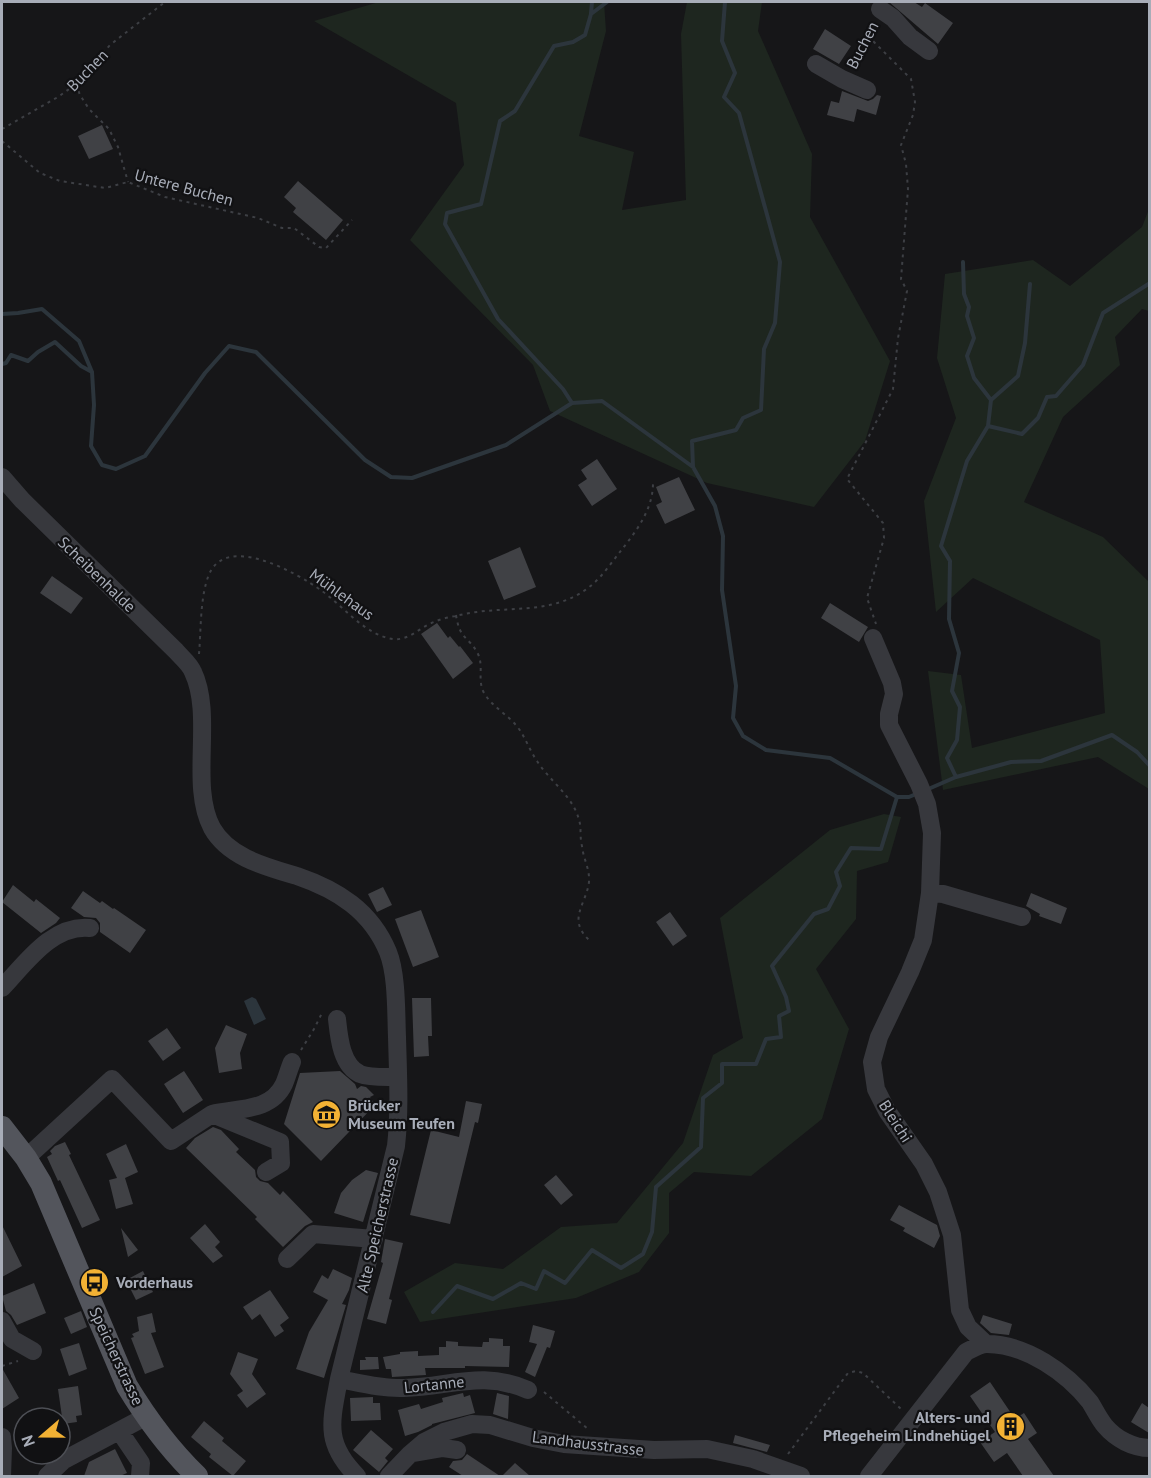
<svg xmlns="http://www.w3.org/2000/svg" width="1151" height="1478" viewBox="0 0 1151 1478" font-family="'PT Sans',sans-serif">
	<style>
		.green { fill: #1e261f }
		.water { fill: #2c353c }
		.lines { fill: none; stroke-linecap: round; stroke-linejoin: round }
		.stream { stroke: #2c353c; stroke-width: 4 }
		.building { fill: #404145 }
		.path { stroke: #3d3f44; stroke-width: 2; stroke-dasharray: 3 4.5; stroke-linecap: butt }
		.minor { stroke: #37383d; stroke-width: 18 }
		.major { stroke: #53555c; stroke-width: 22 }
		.labels { text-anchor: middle; stroke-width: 4.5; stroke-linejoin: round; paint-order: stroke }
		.street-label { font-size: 16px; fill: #a8adb8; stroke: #111113 }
		.poi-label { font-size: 16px; font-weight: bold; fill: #a8adb8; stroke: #111113; text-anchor: start }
	</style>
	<rect width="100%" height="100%" fill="#161618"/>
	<path class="green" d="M 379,2 L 604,2 L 606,31 L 579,136 L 634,152 L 622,210 L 686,200 L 681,34 L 687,2 L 762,2 L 758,31 L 812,154 L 810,217 L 890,361 L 865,441 L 814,507 L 707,483 L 550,411 L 533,365 L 410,240 L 464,165 L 456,103 L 314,21 Z
		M 1149,209 L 1149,311 L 1142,309 L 1115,337 L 1120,365 L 1063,417 L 1024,502 L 1103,537 L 1149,582 L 1149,789 L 1098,757 L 943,790 L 928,671 L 961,675 L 972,748 L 1105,713 L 1100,640 L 973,578 L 936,612 L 924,501 L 956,418 L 937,358 L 945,274 L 1033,260 L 1070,286 L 1142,227 Z
		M 884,814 L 901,817 L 888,862 L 857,871 L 856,919 L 816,969 L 849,1029 L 822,1119 L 751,1176 L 694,1172 L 669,1193 L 669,1233 L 639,1272 L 576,1298 L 420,1322 L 404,1292 L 455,1263 L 503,1269 L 561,1227 L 617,1223 L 683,1143 L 713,1055 L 743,1038 L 720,918 L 830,830 Z"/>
	<path class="water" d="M 252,997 L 256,999 L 266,1019 L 254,1025 L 244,1001 Z"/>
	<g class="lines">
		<path class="stream" d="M 591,13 L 592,2
			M 963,262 L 964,294 L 969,307 L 967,316 L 974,338 L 967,356 L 974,378 L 991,400
			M 2,314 L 18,313 L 42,309 L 79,341 L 92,372 L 94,405 L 91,446 L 102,465 L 116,469 L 145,456 L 205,373 L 229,346 L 256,352 L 365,460 L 391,477 L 412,478 L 506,445 L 572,403 L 602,401 L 693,467 L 715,506 L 723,536 L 722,590 L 736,686 L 733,718 L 743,736 L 766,750 L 830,758 L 897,797 L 909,797 L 916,794
			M 2,364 L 6,363 L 11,355 L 28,361 L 38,352 L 55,342 L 81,366 L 92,372
			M 572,403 L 563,389 L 498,319 L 445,224 L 447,213 L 481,204 L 500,121 L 515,111 L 554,46 L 573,42 L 585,35 L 591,14 L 607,2
			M 988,426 L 991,400 L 1018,376 L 1025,343 L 1030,284
			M 693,467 L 692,441 L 736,430 L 743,418 L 761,410 L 764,349 L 775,323 L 780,262 L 739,113 L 724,97 L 735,73 L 722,41 L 725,2
			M 956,777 L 947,758 L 957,740 L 960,707 L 952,691 L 959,653 L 949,619 L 950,561 L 941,546 L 967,461 L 988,426 L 1022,434 L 1038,418 L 1047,397 L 1056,396 L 1083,365 L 1103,313 L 1150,283
			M 926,790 L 956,777 L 1011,762 L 1041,761 L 1112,735 L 1137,752 L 1150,766
			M 433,1312 L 457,1286 L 493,1299 L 521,1283 L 536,1289 L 544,1271 L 565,1283 L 592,1250 L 621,1268 L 643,1254 L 652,1232 L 656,1187 L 701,1147 L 703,1098 L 722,1083 L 722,1064 L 756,1064 L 766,1039 L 781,1037 L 779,1016 L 789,1011 L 786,997 L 772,966 L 814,914 L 828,909 L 840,886 L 836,872 L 851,848 L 881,849 L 897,797"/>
	</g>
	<path class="building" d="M 889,2 L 914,2 L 922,7 L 925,3 L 953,23 L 938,44 Z
		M 825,29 L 851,46 L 839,64 L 813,49 Z
		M 842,91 L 868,101 L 873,99 L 877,95 L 881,96 L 876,115 L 857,109 L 854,122 L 827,115 L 831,101 L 839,103 Z
		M 102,125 L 113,149 L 89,159 L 78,136 Z
		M 298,181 L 343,220 L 326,240 L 293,212 L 296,208 L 284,197 Z
		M 597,459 L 617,489 L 592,506 L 578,485 L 587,479 L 581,470 Z
		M 679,477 L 695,510 L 665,524 L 656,505 L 662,502 L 656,487 Z
		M 520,547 L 536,587 L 504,600 L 488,561 Z
		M 52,576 L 83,598 L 71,614 L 40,593 Z
		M 830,603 L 868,627 L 859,642 L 821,618 Z
		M 437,623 L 448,638 L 450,636 L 459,647 L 460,646 L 473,663 L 453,679 L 421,634 Z
		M 13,885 L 34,902 L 36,899 L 60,918 L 56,923 L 41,933 L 2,902 Z
		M 383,887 L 392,905 L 377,912 L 368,894 Z
		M 83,891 L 100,903 L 102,901 L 113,909 L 114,908 L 146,930 L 130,953 L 100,932 L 100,923 L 96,918 L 84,917 L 71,908 Z
		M 1031,893 L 1067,908 L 1061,924 L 1039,916 L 1040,914 L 1026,906 Z
		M 421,910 L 439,957 L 413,967 L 395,919 Z
		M 670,912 L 687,936 L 673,946 L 656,922 Z
		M 412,998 L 431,998 L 432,1036 L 428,1036 L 429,1056 L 414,1057 Z
		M 226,1025 L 247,1034 L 240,1053 L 242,1069 L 219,1073 L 215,1048 Z
		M 167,1028 L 181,1048 L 163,1061 L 148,1041 Z
		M 184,1071 L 203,1100 L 183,1113 L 164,1084 Z
		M 340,1071 L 355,1084 L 357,1089 L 361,1086 L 366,1087 L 374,1095 L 370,1097 L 375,1105 L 321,1161 L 284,1124 L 300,1073 Z
		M 466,1101 L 482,1104 L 478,1123 L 475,1122 L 450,1224 L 410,1215 L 431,1130 L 459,1137 Z
		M 213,1127 L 221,1130 L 239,1149 L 236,1152 L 255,1170 L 256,1177 L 260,1181 L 268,1183 L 280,1195 L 283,1191 L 313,1222 L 305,1226 L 283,1247 L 255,1219 L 257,1217 L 186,1148 L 195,1138 Z
		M 65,1142 L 71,1154 L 69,1155 L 100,1220 L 82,1228 L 60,1180 L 58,1181 L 47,1157 L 52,1154 L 50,1151 L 55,1146 Z
		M 126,1144 L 138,1172 L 125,1178 L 133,1204 L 116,1209 L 109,1180 L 117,1178 L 106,1154 Z
		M 366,1170 L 378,1173 L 363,1222 L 334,1213 L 341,1193 L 352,1180 Z
		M 556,1175 L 573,1195 L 561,1205 L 544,1185 Z
		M 899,1205 L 937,1225 L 940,1236 L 934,1248 L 903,1231 L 905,1228 L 890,1220 Z
		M 205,1224 L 220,1242 L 215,1247 L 223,1256 L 213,1263 L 190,1238 Z
		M 2,1225 L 22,1266 L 2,1277 Z
		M 121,1228 L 138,1250 L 128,1257 Z
		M 385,1239 L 403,1243 L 389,1299 L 392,1300 L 386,1324 L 367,1319 L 383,1263 L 381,1262 Z
		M 333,1269 L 352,1278 L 349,1290 L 342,1304 L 346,1305 L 324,1378 L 296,1369 L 309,1332 L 328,1300 L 313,1292 L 322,1275 L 328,1279 Z
		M 143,1271 L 153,1292 L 136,1300 L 126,1280 Z
		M 34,1283 L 46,1313 L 17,1325 L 11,1315 L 6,1311 L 2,1296 Z
		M 270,1290 L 289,1318 L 280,1325 L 284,1331 L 275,1337 L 260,1314 L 252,1320 L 243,1307 Z
		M 81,1311 L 87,1327 L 71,1334 L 64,1318 Z
		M 152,1313 L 156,1332 L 151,1333 L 164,1367 L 145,1374 L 131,1338 L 134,1337 L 132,1334 L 139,1331 L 137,1317 Z
		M 983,1315 L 1012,1324 L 1009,1335 L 991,1333 L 980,1323 Z
		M 533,1325 L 555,1331 L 550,1348 L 547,1347 L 535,1377 L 525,1372 L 537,1344 L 529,1342 Z
		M 489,1338 L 503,1339 L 503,1346 L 510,1346 L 509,1367 L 465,1366 L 465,1368 L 425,1368 L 426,1375 L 392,1377 L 391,1369 L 386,1369 L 383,1357 L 400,1354 L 400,1352 L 418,1351 L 418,1356 L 439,1355 L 439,1347 L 446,1347 L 446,1341 L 458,1342 L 458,1346 L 482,1347 L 483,1342 L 489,1342 Z
		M 79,1343 L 87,1369 L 69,1376 L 60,1349 Z
		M 238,1352 L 258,1359 L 252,1374 L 266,1394 L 247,1408 L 237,1395 L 243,1391 L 230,1374 Z
		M 365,1357 L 378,1357 L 379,1369 L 360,1370 L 360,1360 L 366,1360 Z
		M 2,1368 L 19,1398 L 2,1409 Z
		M 990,1382 L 1015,1419 L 1024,1413 L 1037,1433 L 1028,1439 L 1054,1476 L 1023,1476 L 1007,1453 L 994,1462 L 980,1442 L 995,1432 L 970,1396 Z
		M 78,1386 L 82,1415 L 76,1416 L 77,1422 L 63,1424 L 58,1389 Z
		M 463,1393 L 464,1397 L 470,1395 L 475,1413 L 432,1424 L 432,1425 L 418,1432 L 405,1436 L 398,1410 L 419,1404 L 421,1409 L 443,1402 L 442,1398 Z
		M 497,1393 L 509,1396 L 508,1419 L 493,1414 Z
		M 373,1397 L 373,1403 L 380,1403 L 381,1420 L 351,1421 L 350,1398 Z
		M 1142,1403 L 1149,1408 L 1149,1433 L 1131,1422 Z
		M 204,1421 L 224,1438 L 222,1441 L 246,1461 L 233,1476 L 209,1457 L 211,1454 L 191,1437 Z
		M 371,1430 L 393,1449 L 385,1458 L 388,1461 L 379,1472 L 353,1450 Z
		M 735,1435 L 770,1445 L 767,1452 L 733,1443 Z
		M 115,1449 L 127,1473 L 120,1476 L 84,1476 L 89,1462 Z
		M 467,1454 L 500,1476 L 463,1476 L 449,1467 L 453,1461 L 462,1460 Z
		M 515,1463 L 530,1476 L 502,1476 Z"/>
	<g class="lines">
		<path class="path" d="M 868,36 L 911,79 L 915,102 L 913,115 L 901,145 L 906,164 L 908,189 L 901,279 L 907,291 L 898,338 L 893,389 L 847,479 L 883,523 L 884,538 L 867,598 L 876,624
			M 853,66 L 874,22
			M 76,84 L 80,95 L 89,109 L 109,129 L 118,147 L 128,182
			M 2,129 L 58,97 L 76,84 L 110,45 L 165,2
			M 2,141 L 40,173 L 60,181 L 105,188 L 128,182 L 165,197 L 258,218 L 282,228 L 294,228 L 319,247 L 326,248 L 352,220
			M 456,615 C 460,641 469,636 478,654 C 484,667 477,680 484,693 C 493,708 509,715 519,729 C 526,739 530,751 537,761 C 551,783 575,797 580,824 C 581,831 580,839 582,846 C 583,858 590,869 589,882 C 586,905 567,919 589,940
			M 199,654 C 201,631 200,599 208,577 C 224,531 297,573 322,591 C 344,607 365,635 393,639 C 409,641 420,627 434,622 C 441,619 449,617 456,616 C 504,603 554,619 594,583 C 605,573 614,559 623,548 C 638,529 653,508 653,483
			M 301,1050 L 314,1029 L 322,1013
			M 2,1366 L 18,1361
			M 544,1392 L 588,1429
			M 788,1454 L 848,1373 L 856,1371 L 863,1373 L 901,1409"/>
		<path class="minor" d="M 880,9 L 893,18 L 910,37 L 929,51
			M 816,64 L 842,79 L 867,90
			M 2,477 L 22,500 L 176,651 C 181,657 190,664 193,672 C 214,716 189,785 212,828 C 229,858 267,867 297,876 C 338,890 371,911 388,952 C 397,974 396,1013 397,1037 C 398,1074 400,1110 396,1146 L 339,1379 C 331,1422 324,1443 357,1476
			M 873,638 L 892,683 L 894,694 L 889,714 L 889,725 L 919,784 L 927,804 L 932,833 L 930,893 L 923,940 L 910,972 L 879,1037 L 872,1062 L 876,1089 L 887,1111 L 924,1164 L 938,1192 L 952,1235 L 960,1310 L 968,1327 L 985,1343
			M 930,893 L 943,894 L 1022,917
			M 2,988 C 25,964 52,924 90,928
			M 337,1019 C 339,1037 341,1065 360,1074 C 370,1078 387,1077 398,1077
			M 212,1114 C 237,1108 271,1112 284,1084 C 287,1077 289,1069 292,1062
			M 26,1158 L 112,1079 L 171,1141 L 212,1114 L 280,1142 L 281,1163 L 266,1172
			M 287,1259 L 313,1234 L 374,1239
			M 2,1321 L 12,1339 L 33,1351
			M 339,1379 C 360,1383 383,1389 404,1388 C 450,1387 482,1370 528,1390
			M 120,1432 L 141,1463 L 140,1476
			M 2,1437 L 3,1448 L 2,1476
			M 414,1453 L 443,1448 L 457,1450
			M 47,1476 L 64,1460 L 145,1417
			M 389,1476 L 410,1454 L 424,1442 L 444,1432 L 472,1424 L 490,1425 L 533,1438 L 564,1444 L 654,1450 L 707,1449 L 753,1459 L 801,1476
			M 869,1476 L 966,1352 C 972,1349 980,1344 987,1344 C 1026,1344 1067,1373 1090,1402 C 1095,1410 1099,1419 1105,1426 C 1116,1439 1133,1448 1150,1448"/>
		<path class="major" d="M 2,1127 L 26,1158 L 41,1183 L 127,1386 C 147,1419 169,1449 197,1476"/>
	</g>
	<defs>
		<symbol id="museum-disc" viewBox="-11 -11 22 22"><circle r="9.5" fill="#f2b134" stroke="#111113"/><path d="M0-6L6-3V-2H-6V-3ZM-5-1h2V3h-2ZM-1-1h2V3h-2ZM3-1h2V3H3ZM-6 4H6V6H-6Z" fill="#111"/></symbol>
		<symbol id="bus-disc" viewBox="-11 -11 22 22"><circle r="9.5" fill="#f2b134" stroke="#111113"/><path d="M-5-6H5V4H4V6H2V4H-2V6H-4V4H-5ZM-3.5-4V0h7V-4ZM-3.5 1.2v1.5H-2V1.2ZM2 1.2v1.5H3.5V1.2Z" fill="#111"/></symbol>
		<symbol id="building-disc" viewBox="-11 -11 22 22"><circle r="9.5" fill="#f2b134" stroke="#111113"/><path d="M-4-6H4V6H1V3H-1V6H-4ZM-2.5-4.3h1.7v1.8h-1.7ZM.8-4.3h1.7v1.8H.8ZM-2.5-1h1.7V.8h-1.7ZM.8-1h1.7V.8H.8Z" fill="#111"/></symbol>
	</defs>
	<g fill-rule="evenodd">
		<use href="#museum-disc" x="310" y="1098" width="33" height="33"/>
		<use href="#bus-disc" x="78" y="1266" width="33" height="33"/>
		<use href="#building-disc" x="994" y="1410" width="33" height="33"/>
	</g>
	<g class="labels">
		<g class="street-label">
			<text transform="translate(862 45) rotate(-63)" y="6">Buchen</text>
			<text transform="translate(87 70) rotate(-46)" y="6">Buchen</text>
			<text transform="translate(184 187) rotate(15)" y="6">Untere Buchen</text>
			<text transform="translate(97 574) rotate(44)" y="6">Scheibenhalde</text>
			<text transform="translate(342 594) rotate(36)" y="6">Mühlehaus</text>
			<text transform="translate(896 1121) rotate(57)" y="6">Bleichi</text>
			<text transform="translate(377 1225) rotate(-77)" y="6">Alte Speicherstrasse</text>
			<text transform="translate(117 1356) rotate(65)" y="6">Speicherstrasse</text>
			<text transform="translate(434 1384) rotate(-6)" y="6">Lortanne</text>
			<text transform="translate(588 1443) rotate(7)" y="6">Landhausstrasse</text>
		</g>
		<g class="poi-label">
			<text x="348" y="1111">Brücker<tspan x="348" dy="18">Museum Teufen</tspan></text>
			<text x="116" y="1288">Vorderhaus</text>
			<text x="990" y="1423" text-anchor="end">Alters- und<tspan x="990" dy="18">Pflegeheim Lindnehügel</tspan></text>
		</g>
	</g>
	<rect width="1151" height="1478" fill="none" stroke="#a8adb8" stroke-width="6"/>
	<g transform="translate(42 1436) rotate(250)"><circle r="28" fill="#111113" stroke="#4d4f55" stroke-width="1.5"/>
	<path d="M0-4.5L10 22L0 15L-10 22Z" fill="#f2b134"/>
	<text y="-9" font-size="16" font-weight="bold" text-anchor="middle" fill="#a8adb8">N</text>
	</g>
</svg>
